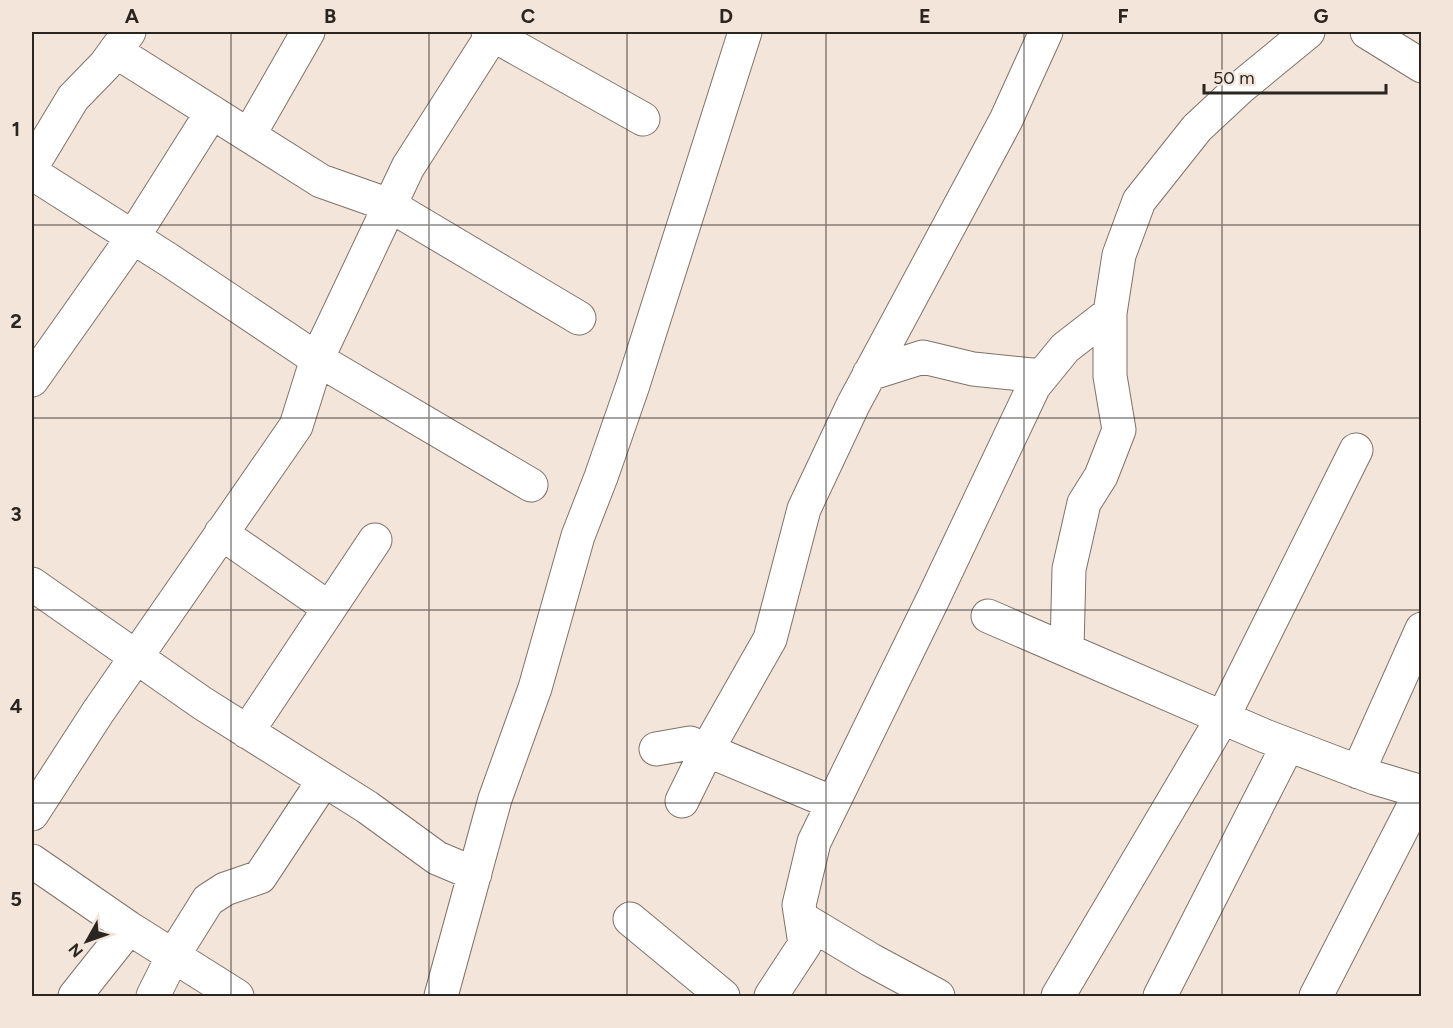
<svg xmlns="http://www.w3.org/2000/svg" width="1453" height="1028" viewBox="0 0 1453 1028" font-family="Figtree,sans-serif">
	<style>
		.lines { fill: none; stroke-linecap: round; stroke-linejoin: round }
		.minor-casing { stroke: #7f736a; stroke-width: 35 }
		.minor { stroke: #fff; stroke-width: 33 }
		.grid { fill: none; stroke: #2a2521; stroke-width: 1.5; stroke-opacity: 0.55 }
		.neatline { fill: none; stroke: #2a2521; stroke-width: 2 }
		.grid-label { font-size: 20px; text-anchor: middle; font-weight: bold; fill: #2a2521 }
	</style>
	<rect width="100%" height="100%" fill="#f3e5da"/>
	<g class="lines">
		<defs>
			<path id="minor" d="M 488,32 L 643,119
				M 1367,32 L 1422,66
				M 115,51 L 321,181 L 389,205 L 579,318
				M 249,135 L 308,32
				M 32,166 L 73,98 L 105,65 L 129,32
				M 32,173 L 169,260 L 317,359 L 531,485
				M 869,374 L 923,357 L 973,369 L 1042,376
				M 32,380 L 133,237 L 212,112
				M 221,533 L 329,608
				M 32,584 L 202,703 L 367,807 L 437,858 L 475,874
				M 988,616 L 1265,736 L 1375,778 L 1422,792
				M 1067,649 L 1069,569 L 1084,503 L 1101,476 L 1119,430 L 1110,376 L 1110,313 L 1119,255 L 1139,201 L 1197,128 L 1241,87 L 1308,32
				M 247,732 L 375,540
				M 656,749 L 690,743 L 833,803
				M 1358,772 L 1422,629
				M 682,801 L 707,750 L 770,639 L 804,509 L 853,405 L 1006,120 L 1046,32
				M 32,814 L 98,712 L 296,426 L 317,359 L 408,167 L 493,34
				M 32,861 L 129,928 L 237,996
				M 801,918 L 871,960 L 938,996
				M 630,919 L 723,996
				M 75,996 L 129,928
				M 153,996 L 173,956 L 208,900 L 225,889 L 260,877 L 324,780
				M 441,996 L 495,799 L 535,688 L 578,536 L 601,477 L 633,385 L 745,32
				M 771,996 L 805,944 L 799,905 L 814,842 L 933,599 L 1034,386 L 1065,348 L 1110,313
				M 1058,996 L 1223,717 L 1356,450
				M 1160,996 L 1288,745
				M 1316,996 L 1422,790"/>
		</defs>
		<use href="#minor" class="minor-casing"/>
		<use href="#minor" class="minor"/>
	</g>
	<path class="grid" d="M 231,32 L 231,996M 429,32 L 429,996M 627,32 L 627,996M 826,32 L 826,996M 1024,32 L 1024,996M 1222,32 L 1222,996M 32,225 L 1422,225M 32,418 L 1422,418M 32,610 L 1422,610M 32,803 L 1422,803"/>
	<rect width="1453" height="1028" fill="none" stroke="#f3e5da" stroke-width="66"/>
	<g transform="translate(87 941) rotate(230)" stroke="#f3e5da" stroke-width="4.5" paint-order="stroke">
	<path d="M0-4.5L10 22L0 15L-10 22Z" fill="#2a2521"/>
	<text y="-9" font-size="16" font-weight="bold" text-anchor="middle" fill="#2a2521">N</text>
	</g>
	<path d="M1204 84v9h182v-9" fill="none" stroke="#2a2521" stroke-width="3"/>
	<text x="1213" y="84" font-size="18" fill="#2a2521" stroke="#f3e5da" stroke-width="4.5" paint-order="stroke">50 m</text>
	<rect x="33" y="33" width="1387" height="962" class="neatline"/>
	<g class="grid-label">
		<text x="132" y="23">A</text>
		<text x="330" y="23">B</text>
		<text x="528" y="23">C</text>
		<text x="726" y="23">D</text>
		<text x="925" y="23">E</text>
		<text x="1123" y="23">F</text>
		<text x="1321" y="23">G</text>
		<text x="16" y="136">1</text>
		<text x="16" y="328">2</text>
		<text x="16" y="521">3</text>
		<text x="16" y="713">4</text>
		<text x="16" y="906">5</text>
	</g>
</svg>
